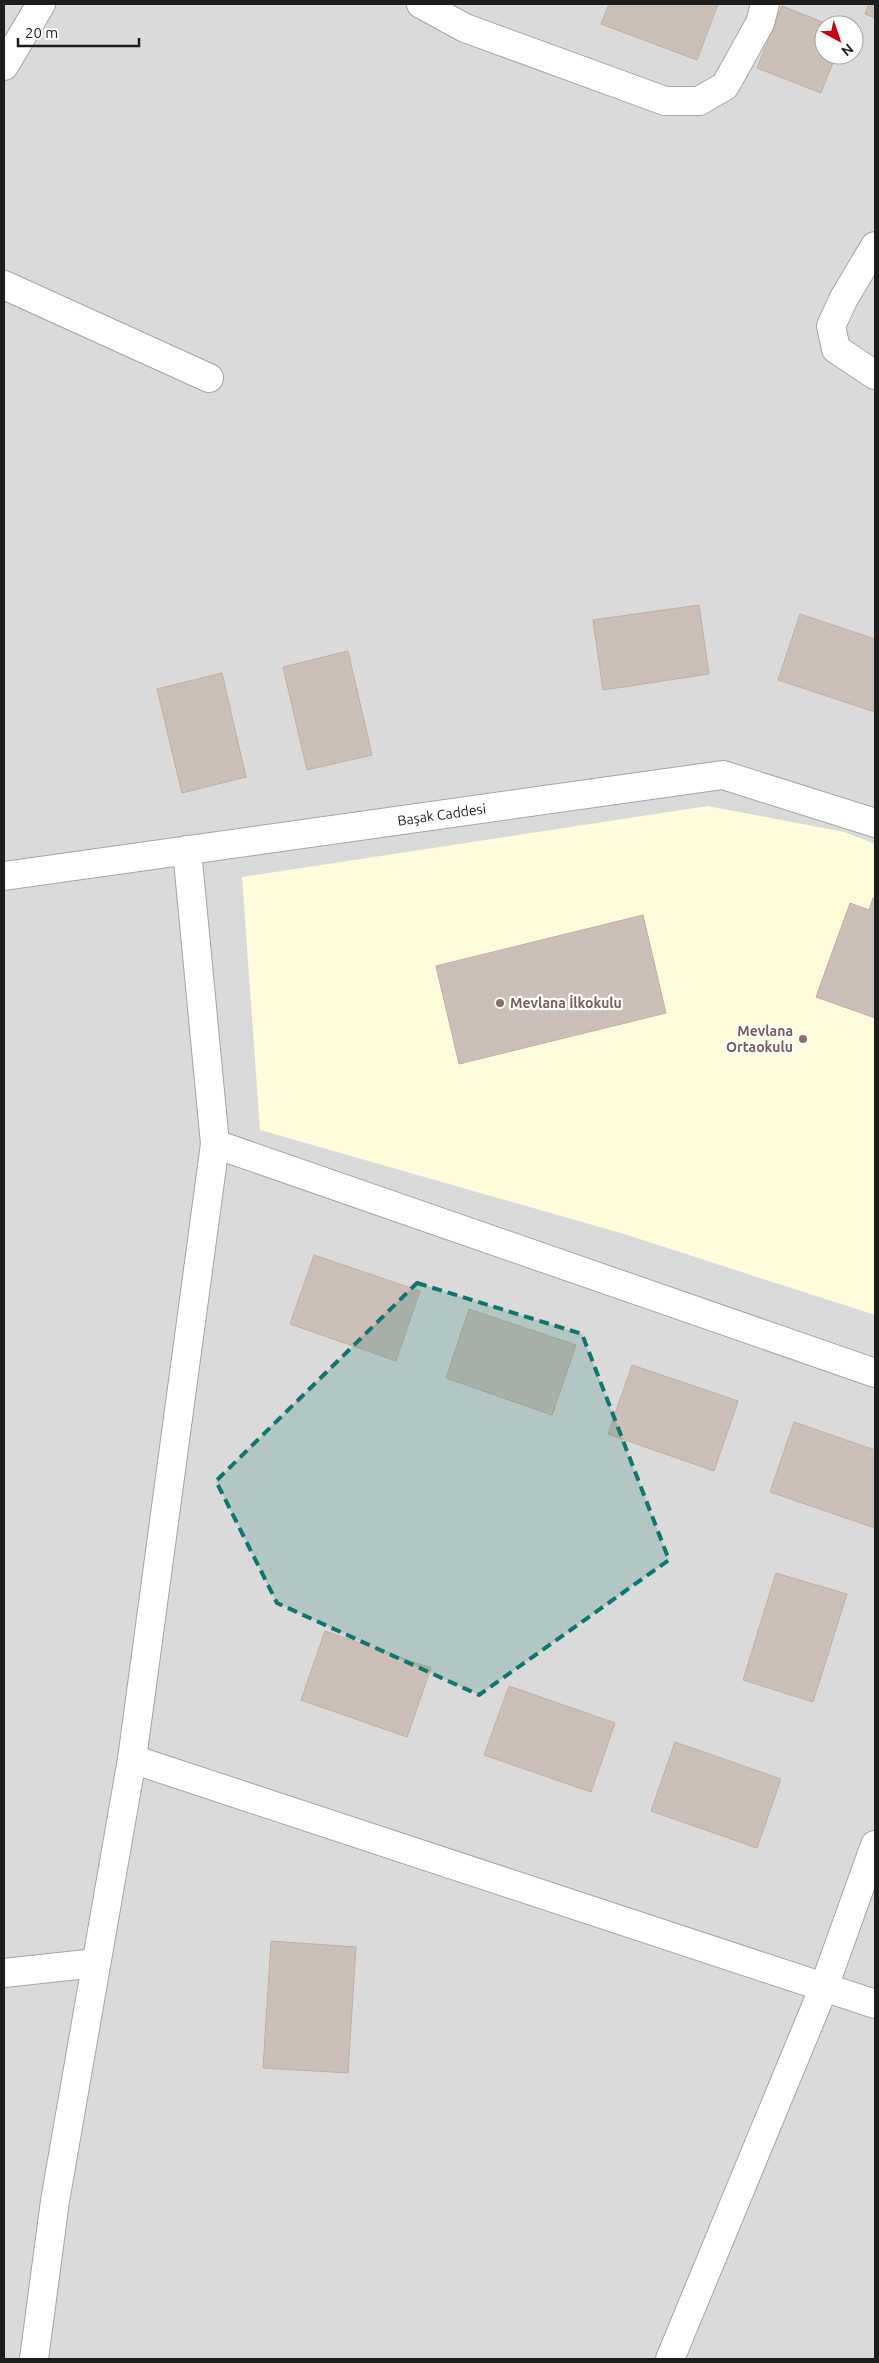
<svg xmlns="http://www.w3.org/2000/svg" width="879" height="2363" viewBox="0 0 879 2363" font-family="Ubuntu,sans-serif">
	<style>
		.residential { fill: #dbdada; fill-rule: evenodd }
		.education { fill: #fffcdc }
		.building { fill: #ccbfb8; stroke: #c2aea3 }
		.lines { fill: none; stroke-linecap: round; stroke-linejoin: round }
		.minor-casing { stroke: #a4a4a4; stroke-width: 30 }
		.minor { stroke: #fff; stroke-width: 28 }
		.marked { fill: #0f766e; fill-opacity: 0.2; stroke: #0f766e; stroke-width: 4; stroke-dasharray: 10 6; stroke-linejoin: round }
		.education-dot { fill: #8d6e63; stroke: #fff; stroke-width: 2 }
		.labels { text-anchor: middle; stroke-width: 4.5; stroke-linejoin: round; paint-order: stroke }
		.street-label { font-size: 14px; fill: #1d1d1d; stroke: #fff }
		.education-label { font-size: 14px; font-weight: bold; fill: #785e54; stroke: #fff; text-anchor: start }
	</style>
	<rect width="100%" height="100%" fill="#efeae2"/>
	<path class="residential" d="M 4,4 L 875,4 L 875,2359 L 4,2359 ZM 824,25 L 854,25 L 854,55 L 824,55 Z"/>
	<path class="education" d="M 708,806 L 844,832 L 875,844 L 875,1315 L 624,1234 L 260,1130 L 242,877 Z"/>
	<path class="building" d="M 609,4 L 718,4 L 697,60 L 601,24 Z
		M 869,4 L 875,4 L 875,18 L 865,14 Z
		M 782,6 L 830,25 L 824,25 L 824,55 L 836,55 L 821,93 L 757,68 Z
		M 699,605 L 709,674 L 603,690 L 593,620 Z
		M 800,614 L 875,639 L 875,712 L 778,680 Z
		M 348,651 L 372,755 L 307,770 L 283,667 Z
		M 222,673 L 246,777 L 182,793 L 157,689 Z
		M 873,898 L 875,899 L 875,1018 L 816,997 L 850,903 L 869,910 Z
		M 643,915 L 666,1013 L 459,1064 L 436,966 Z
		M 314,1255 L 420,1291 L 396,1361 L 290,1324 Z
		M 469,1309 L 576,1345 L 552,1415 L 446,1378 Z
		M 632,1365 L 738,1401 L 714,1471 L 608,1434 Z
		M 794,1422 L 875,1450 L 875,1528 L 770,1492 Z
		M 776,1573 L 847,1594 L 813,1702 L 743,1680 Z
		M 325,1631 L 431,1668 L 407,1737 L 301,1700 Z
		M 509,1686 L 615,1723 L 591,1792 L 484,1755 Z
		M 675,1742 L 781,1779 L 757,1848 L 651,1811 Z
		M 271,1941 L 356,1947 L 348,2073 L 263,2068 Z"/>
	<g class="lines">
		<defs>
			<g id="minor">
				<path d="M 421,4 L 465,28 L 665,101 L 699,101 L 725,86 L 760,23 L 765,4"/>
				<path d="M 4,66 L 41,4"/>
				<path d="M 875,246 L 844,298 L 831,326 L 836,349 L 875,375"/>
				<path d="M 4,285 L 209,378"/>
				<path id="s1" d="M 4,876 L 723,775 L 875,823"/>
				<path d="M 215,1144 L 875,1373"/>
				<path d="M 132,1759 L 875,2004"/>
				<path d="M 4,1973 L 96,1963"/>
				<path d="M 34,2359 L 55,2201 L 132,1759 L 215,1144 L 187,850"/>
				<path d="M 670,2359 L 824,1987 L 875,1845"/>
			</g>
		</defs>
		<use href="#minor" class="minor-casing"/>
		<use href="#minor" class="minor"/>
	</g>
	<path class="marked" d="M 417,1283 L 582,1334 L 669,1560 L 479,1695 L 277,1603 L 216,1481 Z"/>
	<g class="education-dot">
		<circle cx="500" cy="1003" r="5"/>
		<circle cx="803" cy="1039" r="5"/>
	</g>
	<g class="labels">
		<g class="street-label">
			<text dy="5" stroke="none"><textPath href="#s1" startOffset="442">Başak Caddesi</textPath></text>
		</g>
		<g class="education-label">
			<text x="510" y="1008">Mevlana İlkokulu</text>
			<text x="793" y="1036" text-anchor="end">Mevlana<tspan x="793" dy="16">Ortaokulu</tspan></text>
		</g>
	</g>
	<rect width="879" height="2363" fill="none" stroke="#1d1d1d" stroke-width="10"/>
	<g transform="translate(839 40) rotate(140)"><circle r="24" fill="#ffffff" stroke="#a5a5a5"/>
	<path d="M0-4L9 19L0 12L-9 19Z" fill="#cb0011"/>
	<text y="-8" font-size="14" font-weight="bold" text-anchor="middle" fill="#1d1d1d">N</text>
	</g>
	<path d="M18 38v8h121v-8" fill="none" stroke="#1d1d1d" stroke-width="2.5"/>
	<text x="25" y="38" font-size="15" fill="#1d1d1d" stroke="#ffffff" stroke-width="4" paint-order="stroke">20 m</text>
</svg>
